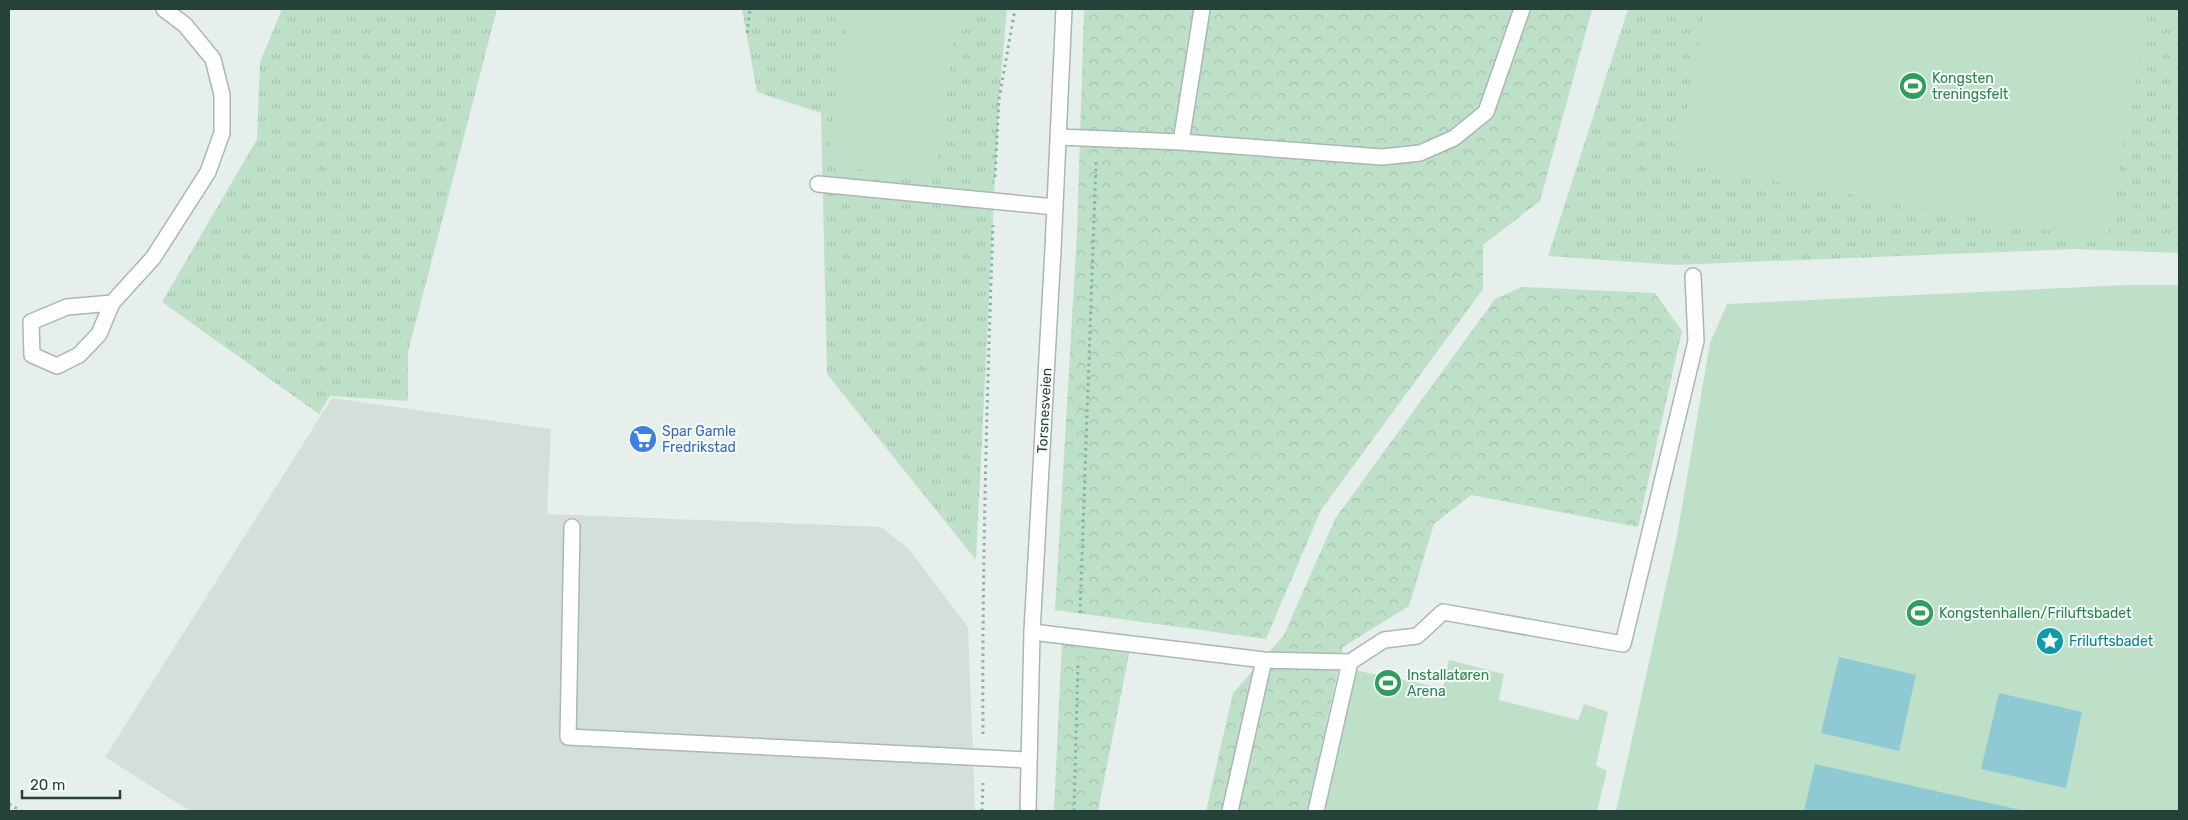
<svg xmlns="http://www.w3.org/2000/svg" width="2188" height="820" viewBox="0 0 2188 820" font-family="Rubik,sans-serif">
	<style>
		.built { fill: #d4dfda }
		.grass { fill: url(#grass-tufts) }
		.forest { fill: url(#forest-crowns) }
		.pitch { fill: #bfe0c8 }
		.water { fill: #8ec9d4 }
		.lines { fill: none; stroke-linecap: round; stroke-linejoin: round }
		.service-casing { stroke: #a8b8b2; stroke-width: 18 }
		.minor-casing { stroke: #a8b8b2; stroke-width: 18 }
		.tertiary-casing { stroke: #a8b8b2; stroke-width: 18 }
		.path { stroke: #86b3a5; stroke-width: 3; stroke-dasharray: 2.5 4; stroke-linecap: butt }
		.service { stroke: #fff; stroke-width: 15 }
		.minor { stroke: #fff; stroke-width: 15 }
		.tertiary { stroke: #fff; stroke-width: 15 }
		.labels { text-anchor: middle; stroke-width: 4; stroke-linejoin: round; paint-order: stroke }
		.leisure-label { font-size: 14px; fill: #27864d; stroke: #f7fbf9; text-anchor: start }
		.street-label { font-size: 14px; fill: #24423a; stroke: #f7fbf9 }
		.shop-label { font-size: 14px; fill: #366cbe; stroke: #f7fbf9; text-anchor: start }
		.culture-label { font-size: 14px; fill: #0d838f; stroke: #f7fbf9; text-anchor: start }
	</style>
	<defs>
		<pattern id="grass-tufts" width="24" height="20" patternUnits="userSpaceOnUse" patternTransform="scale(1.25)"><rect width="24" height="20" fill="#bfe0c8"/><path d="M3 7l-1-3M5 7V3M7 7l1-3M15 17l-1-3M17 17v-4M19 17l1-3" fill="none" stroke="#a4c1ad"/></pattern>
		<pattern id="forest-crowns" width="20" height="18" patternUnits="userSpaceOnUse" patternTransform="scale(1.25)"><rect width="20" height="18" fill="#bfe0c8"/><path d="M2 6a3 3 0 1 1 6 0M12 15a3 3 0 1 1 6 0" fill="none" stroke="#a4c1ad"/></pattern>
	</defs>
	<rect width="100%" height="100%" fill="#e6efeb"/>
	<path class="built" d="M 332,398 L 551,429 L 547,514 L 881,527 L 908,548 L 968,627 L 975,811 L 190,811 L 105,757 Z"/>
	<path class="grass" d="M 282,9 L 497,9 L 408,352 L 408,401 L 330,396 L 319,414 L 162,302 L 257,139 L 260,62 Z
		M 742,9 L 1007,9 L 999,99 L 976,560 L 827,374 L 821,113 L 757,92 Z
		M 1628,9 L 2179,9 L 2179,253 L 2075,249 L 1675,265 L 1548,256 Z"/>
	<path class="forest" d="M 1084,9 L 1592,9 L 1540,201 L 1483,245 L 1483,289 L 1321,510 L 1266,639 L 1055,610 L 1077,233 Z
		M 1522,287 L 1655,293 L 1682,331 L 1638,527 L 1471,495 L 1434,524 L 1409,606 L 1343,647 L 1308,811 L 1206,811 L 1233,693 L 1284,635 L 1335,519 L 1495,299 Z
		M 1062,640 L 1130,649 L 1098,811 L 1054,811 Z"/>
	<path class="pitch" d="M 849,9 L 958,9 L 935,179 L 828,165 Z
		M 1705,9 L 2148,9 L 2107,241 L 1677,163 Z
		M 2127,285 L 2179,285 L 2179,811 L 1616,811 L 1677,536 L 1710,343 L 1727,304 Z
		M 1449,660 L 1504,674 L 1499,700 L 1578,720 L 1584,704 L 1608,712 L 1596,765 L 1607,771 L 1597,811 L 1322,811 L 1354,670 L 1443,688 Z"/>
	<path class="water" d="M 1839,657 L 1916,675 L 1899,751 L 1821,733 Z
		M 1999,693 L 2082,712 L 2066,788 L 1981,769 Z
		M 1815,764 L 2025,811 L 1804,811 Z"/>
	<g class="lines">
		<defs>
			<path id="service" d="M 1059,137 L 1181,142 L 1382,157 L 1420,153 L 1454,138 L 1486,112 L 1522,9
				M 1181,142 L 1202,9
				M 818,184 L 1055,207
				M 112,303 L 67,307 L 31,322 L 32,355 L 57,366 L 79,355 L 99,334 L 112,303 L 153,258 L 208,172 L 222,133 L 222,95 L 213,59 L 185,25 L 164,9
				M 1032,632 L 1264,660 L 1350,662 L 1316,811
				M 1350,662 L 1384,640 L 1417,636 L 1443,612 L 1623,644 L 1696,341 L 1693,276
				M 1230,811 L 1264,660"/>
			<path id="minor" d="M 572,527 L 568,737 L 1028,760"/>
			<g id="tertiary">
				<path id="s1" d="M 1028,811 L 1032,632 L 1053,249 L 1064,9"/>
			</g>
		</defs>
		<use href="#service" class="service-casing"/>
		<use href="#minor" class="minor-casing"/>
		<use href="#tertiary" class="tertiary-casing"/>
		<path class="path" d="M 747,33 L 750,9
			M 995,177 L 999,99 L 1015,9
			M 1080,613 L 1096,162
			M 983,734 C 982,564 987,395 993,225
			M 9,804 L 21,811
			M 982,811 L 983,783
			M 1074,811 L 1078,662"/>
		<use href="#service" class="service"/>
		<use href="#minor" class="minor"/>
		<use href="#tertiary" class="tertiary"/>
	</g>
	<defs>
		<symbol id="stadium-disc" viewBox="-11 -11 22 22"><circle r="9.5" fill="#2e9e5b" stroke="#f7fbf9"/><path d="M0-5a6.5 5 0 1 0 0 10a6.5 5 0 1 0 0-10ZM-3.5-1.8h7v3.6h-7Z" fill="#fff"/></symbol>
		<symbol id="supermarket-disc" viewBox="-11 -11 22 22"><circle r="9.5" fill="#3f7fe0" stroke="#f7fbf9"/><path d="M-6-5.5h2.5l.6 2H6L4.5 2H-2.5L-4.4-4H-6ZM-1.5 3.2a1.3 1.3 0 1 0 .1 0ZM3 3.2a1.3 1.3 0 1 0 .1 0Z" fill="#fff"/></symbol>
		<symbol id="sight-disc" viewBox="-11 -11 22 22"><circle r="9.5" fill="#0f9aa8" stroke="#f7fbf9"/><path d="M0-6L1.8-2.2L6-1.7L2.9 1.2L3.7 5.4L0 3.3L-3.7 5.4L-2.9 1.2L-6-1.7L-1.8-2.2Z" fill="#fff"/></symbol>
	</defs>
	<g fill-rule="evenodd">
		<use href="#stadium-disc" x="1897" y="70" width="32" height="32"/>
		<use href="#supermarket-disc" x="627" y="423" width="32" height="32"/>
		<use href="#stadium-disc" x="1904" y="597" width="32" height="32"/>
		<use href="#sight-disc" x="2034" y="625" width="32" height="32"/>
		<use href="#stadium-disc" x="1372" y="667" width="32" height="32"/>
	</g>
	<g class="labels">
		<g class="leisure-label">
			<text x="1932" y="83">Kongsten<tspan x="1932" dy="16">treningsfelt</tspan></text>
			<text x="1939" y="618">Kongstenhallen/Friluftsbadet</text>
			<text x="1407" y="680">Installatøren<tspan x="1407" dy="16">Arena</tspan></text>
		</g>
		<g class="street-label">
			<text dy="5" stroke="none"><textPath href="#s1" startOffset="401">Torsnesveien</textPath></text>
		</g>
		<g class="shop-label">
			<text x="662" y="436">Spar Gamle<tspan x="662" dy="16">Fredrikstad</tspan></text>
		</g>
		<g class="culture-label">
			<text x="2069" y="646">Friluftsbadet</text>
		</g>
	</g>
	<rect width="2188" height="820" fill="none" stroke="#24423a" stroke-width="20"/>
	<path d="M22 790v8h98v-8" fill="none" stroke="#24423a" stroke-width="2.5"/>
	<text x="30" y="790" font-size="15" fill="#24423a" stroke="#f7fbf9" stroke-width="4" paint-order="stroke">20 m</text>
</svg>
